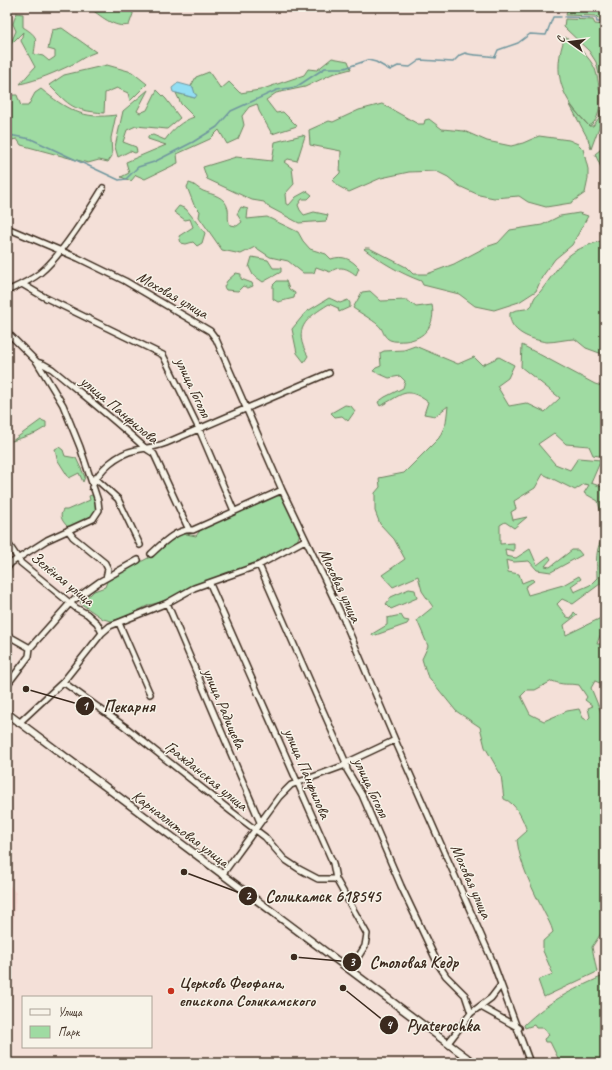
<svg xmlns="http://www.w3.org/2000/svg" width="612" height="1070" viewBox="0 0 612 1070" font-family="Caveat,sans-serif">
	<style>
		.built { fill: #f2d2cc }
		.green { fill: #9fdba2; stroke: #6d8260; fill-rule: evenodd }
		.water { fill: #92def3; stroke: #6f969e }
		.lines { fill: none; stroke-linecap: round; stroke-linejoin: round }
		.stream { stroke: #6f969e; stroke-width: 1.5 }
		.minor-casing { stroke: #3b2a1e; stroke-width: 8 }
		.tertiary-casing { stroke: #3b2a1e; stroke-width: 9 }
		.minor { stroke: #f7f3e8; stroke-width: 5 }
		.tertiary { stroke: #f7f3e8; stroke-width: 6 }
		.poi-dot { fill: #c8321e; stroke: #f7f3e8; stroke-width: 1.5 }
		.labels { text-anchor: middle; stroke-width: 3; stroke-linejoin: round; paint-order: stroke }
		.street-label { font-size: 16px; fill: #3b2a1e; stroke: #f7f3e8 }
		.poi-label { font-size: 16px; font-weight: bold; fill: #3b2a1e; stroke: #f7f3e8; text-anchor: start }
		.leader { fill: none; stroke: #3b2a1e; stroke-width: 1.5 }
		.callout-dot { fill: #3b2a1e; stroke: #f7f3e8; stroke-width: 1.5 }
		.mark-label { font-size: 12px; text-anchor: middle; font-weight: bold; fill: #fff }
		.callout-label { font-size: 17px; text-anchor: middle; font-weight: bold; fill: #3b2a1e; stroke: #f7f3e8; stroke-width: 3; stroke-linejoin: round; paint-order: stroke }
	</style>
	<rect width="100%" height="100%" fill="#f4e0d8"/>
	<filter id="ink" filterUnits="userSpaceOnUse"><feTurbulence type="fractalNoise" baseFrequency=".025" numOctaves="2"/><feDisplacementMap in="SourceGraphic" scale="8" xChannelSelector="R" yChannelSelector="G"/><feConvolveMatrix kernelMatrix="1 2 1 2 8 2 1 2 1" color-interpolation-filters="sRGB"/></filter>
	<g filter="url(#ink)">
		<path class="built" d="M 7,882 L 16,893 L 12,934 L 7,940 Z"/>
		<path class="green" d="M 88,7 L 132,7 L 133,14 L 129,25 C 114,29 100,15 88,7 Z
			M 568,7 L 605,7 L 605,20 L 600,20 L 596,16 L 566,15 Z
			M 16,13 L 23,14 L 23,27 C 39,37 36,38 34,54 L 43,56 L 49,61 L 55,57 L 55,51 L 48,49 L 52,30 L 62,28 L 96,52 C 86,55 80,61 71,65 C 54,73 38,80 20,84 L 35,67 L 21,41 L 23,32 L 10,45 L 16,31 L 13,24 Z
			M 565,19 L 593,20 L 595,24 L 604,25 L 605,99 L 596,62 L 589,51 L 564,27 Z
			M 565,37 C 575,44 590,57 595,69 C 600,83 605,119 589,126 L 593,126 L 599,118 L 600,110 L 601,111 L 599,127 L 591,149 L 588,139 L 570,105 L 589,126 C 562,99 551,74 565,37 Z
			M 332,58 L 348,61 L 351,69 L 332,74 L 305,87 L 276,93 L 266,100 L 276,113 L 283,112 L 297,126 L 272,134 L 259,111 L 257,104 L 249,107 L 242,116 L 244,125 L 238,139 L 227,144 L 219,130 L 210,139 L 177,154 L 178,163 L 145,179 L 136,175 L 131,181 L 121,177 L 129,173 L 126,162 L 166,145 L 148,139 L 148,136 L 153,135 L 165,140 C 173,129 182,121 194,117 L 181,104 L 176,93 L 195,98 L 193,87 L 191,86 L 196,77 L 209,72 L 221,89 L 229,82 L 240,93 L 260,90 L 304,75 L 308,69 L 317,70 Z
			M 107,65 L 132,72 L 147,84 L 130,101 L 128,93 L 117,88 L 105,93 L 104,113 C 72,110 71,107 49,85 L 64,75 Z
			M 41,89 C 66,109 83,120 116,115 L 111,138 L 112,156 L 108,162 L 99,160 L 88,163 L 21,145 L 17,139 L 7,141 L 7,95 L 17,95 L 21,106 L 28,106 L 35,93 Z
			M 148,90 L 137,111 L 140,113 L 147,110 L 157,90 L 166,99 L 180,118 L 167,129 L 136,126 L 127,130 L 123,142 L 136,147 L 137,152 L 135,153 L 130,151 L 118,157 L 115,147 L 123,111 Z
			M 382,104 L 418,124 L 424,124 L 425,120 L 429,119 L 442,129 L 464,131 L 487,141 L 511,146 L 523,143 L 539,136 L 569,140 L 578,144 L 583,149 L 588,169 L 588,179 L 585,193 L 571,203 L 546,207 L 528,202 L 519,196 L 494,198 L 479,195 L 459,186 L 448,177 L 436,171 L 409,172 L 381,178 L 349,192 L 338,186 L 333,180 L 340,173 L 341,151 L 310,145 L 309,130 L 329,121 L 333,122 L 359,110 Z
			M 302,135 L 305,136 L 297,161 L 288,159 L 284,162 L 292,168 L 294,184 L 285,194 L 286,204 L 289,205 L 296,197 L 307,191 L 312,195 L 308,199 L 302,199 L 298,205 L 300,210 L 304,215 L 314,212 L 328,215 L 326,221 L 299,223 L 267,206 L 264,202 L 252,200 L 207,179 L 203,167 L 236,157 L 272,161 L 275,142 Z
			M 605,143 L 605,176 L 595,154 L 605,146 Z
			M 189,183 C 195,184 198,189 203,191 C 213,195 225,196 228,209 C 229,215 227,219 230,225 L 237,226 L 242,222 L 237,214 L 241,207 L 248,209 L 247,219 L 267,217 L 298,232 L 303,241 L 310,249 L 326,254 L 331,259 C 343,255 351,259 359,268 L 356,275 C 347,268 340,265 330,272 L 316,267 L 314,273 L 303,273 L 288,261 L 270,257 L 255,247 L 241,254 L 222,250 L 199,217 L 200,211 L 194,205 L 187,187 Z
			M 179,206 L 186,209 L 205,233 L 202,243 L 197,246 L 193,242 L 186,244 L 181,243 L 179,236 L 193,227 L 190,219 L 185,220 L 174,212 Z
			M 579,213 L 588,216 L 572,245 L 555,259 L 542,277 L 536,291 L 519,302 L 494,310 L 475,306 L 459,294 L 423,285 L 421,281 C 400,273 383,263 364,249 L 365,248 L 369,248 L 406,267 L 413,274 L 427,274 L 454,264 L 486,247 L 498,243 L 510,230 L 542,225 L 560,216 Z
			M 605,240 L 605,355 L 586,348 L 575,339 C 566,339 556,342 547,342 C 532,340 508,332 510,313 C 516,308 525,311 530,307 C 534,304 532,302 534,299 C 535,296 538,294 540,292 C 564,261 563,251 605,240 Z
			M 252,257 L 268,260 L 273,268 L 281,268 L 281,272 L 263,282 L 253,275 L 249,267 Z
			M 236,273 L 241,274 L 241,279 L 252,283 L 253,286 L 248,288 L 243,286 L 238,291 L 226,290 L 224,287 L 227,281 Z
			M 277,281 L 286,281 L 289,289 L 295,293 L 294,298 L 278,302 L 273,299 L 273,285 Z
			M 370,291 L 381,301 L 407,300 L 416,307 L 432,305 C 436,324 425,339 405,341 C 400,341 395,342 390,340 C 384,337 384,333 381,328 C 377,322 360,313 353,308 L 362,292 Z
			M 329,298 L 340,303 L 348,300 L 350,303 L 350,307 L 339,312 L 338,308 L 329,304 C 306,318 292,329 308,356 L 304,362 L 297,353 L 292,329 L 306,312 Z
			M 522,345 L 595,384 L 605,387 L 605,449 L 599,456 L 593,455 L 589,446 L 566,444 L 554,433 L 538,444 L 555,464 L 570,470 L 578,458 L 601,460 L 591,483 L 605,488 L 605,532 L 598,501 L 584,493 L 589,485 L 584,484 L 575,490 L 543,474 L 535,488 L 514,501 L 516,509 L 511,512 L 513,520 L 527,517 L 514,528 L 505,522 L 500,525 L 500,544 L 514,543 L 514,551 L 505,549 L 506,556 L 516,558 L 530,549 L 537,565 L 549,556 L 551,559 L 545,566 L 550,567 L 572,550 L 578,550 L 582,555 L 551,572 L 537,570 L 529,561 L 514,562 L 506,560 L 508,572 L 519,574 L 522,583 L 532,579 L 534,581 L 525,587 L 528,595 L 563,585 L 579,576 L 581,579 L 571,586 L 574,592 L 590,585 L 597,578 C 597,562 594,548 605,535 L 605,576 L 602,579 L 605,587 L 600,584 L 573,604 L 562,599 L 557,604 L 567,617 L 571,618 L 574,612 L 577,615 L 564,625 L 566,635 L 605,616 C 605,627 600,634 597,644 L 605,644 L 605,685 L 595,681 L 591,688 L 605,722 L 605,934 L 602,932 L 592,947 L 597,972 L 544,997 L 538,980 L 553,974 L 543,951 L 543,941 L 553,932 C 551,924 548,920 544,912 C 533,890 520,865 517,840 L 527,831 C 523,819 516,803 504,799 L 501,775 L 485,747 L 480,727 L 456,711 L 427,675 L 422,659 L 428,646 L 417,620 L 433,607 L 422,591 L 418,576 L 393,587 L 382,575 L 405,559 L 394,539 L 380,524 L 375,511 L 375,493 L 380,487 L 379,478 L 404,473 L 439,438 L 446,423 L 448,406 L 435,416 L 424,414 L 428,402 C 405,385 403,395 380,406 L 378,402 L 385,397 L 403,388 L 405,381 L 400,376 L 389,378 L 373,371 L 376,368 L 381,366 L 380,353 L 384,351 L 404,350 L 415,346 L 458,364 L 474,357 L 482,365 L 499,357 L 514,365 L 508,378 L 497,386 L 509,406 L 526,403 L 545,412 L 560,398 L 521,367 ZM 552,681 C 565,686 566,683 579,685 L 587,697 L 585,700 L 593,706 L 588,708 L 590,717 L 587,720 L 583,718 L 579,709 L 567,711 L 544,721 L 530,714 L 521,696 L 527,690 L 535,690 Z
			M 345,405 L 351,406 L 355,411 L 348,421 L 342,416 L 335,417 L 331,413 Z
			M 41,420 L 46,422 L 46,427 L 36,433 L 12,441 Z
			M 59,447 L 63,450 L 65,456 L 76,458 L 85,477 L 83,482 L 79,473 L 69,478 L 57,459 L 55,449 Z
			M 92,495 L 94,496 L 98,508 L 96,514 L 69,528 C 64,523 58,517 63,510 L 67,510 L 90,500 L 89,496 Z
			M 275,495 L 283,497 L 300,533 L 297,542 L 260,562 L 198,584 L 165,601 L 149,605 L 123,618 L 111,621 L 103,619 L 80,603 L 85,595 L 90,595 L 94,591 L 105,587 L 108,579 L 150,557 L 164,544 L 179,535 L 186,534 L 196,536 L 202,528 Z
			M 409,589 L 415,590 L 417,598 L 391,609 L 386,604 L 391,597 Z
			M 401,615 L 404,620 L 409,621 L 407,624 L 373,636 L 372,634 L 387,625 L 387,618 Z
			M 601,977 L 605,979 L 605,1063 L 560,1062 L 550,1042 L 545,1042 L 544,1039 L 549,1035 L 544,1028 L 536,1028 L 534,1025 L 525,1028 L 524,1025 C 549,1001 570,991 601,977 Z"/>
		<path class="water" d="M 178,83 L 193,87 L 195,94 L 197,95 L 195,98 L 173,92 L 172,88 Z"/>
		<g class="lines">
			<path class="stream" d="M 565,17 L 596,18 L 597,22 L 605,22
				M 7,137 L 9,135 L 31,139 L 119,180 L 126,179 L 138,167 L 154,162 L 193,142 L 217,127 L 231,111 L 277,90 L 296,87 L 325,68 L 345,68 L 368,60 L 376,62 L 390,70 L 398,66 L 410,67 L 420,60 L 453,62 L 460,55 L 465,53 C 472,56 486,55 495,57 L 498,50 L 518,43 L 530,34 L 546,35 L 553,17 L 561,17"/>
			<defs>
				<path id="minor" d="M 7,228 L 78,258 L 125,281 L 210,331 L 216,339 L 282,490 L 344,620 L 395,740 L 492,960 L 530,1063
					M 22,284 L 44,297 L 163,355 L 199,429 L 234,511
					M 7,291 C 18,286 30,281 40,273 C 60,257 89,211 103,188
					M 7,332 L 37,362 L 43,364 L 52,369 C 83,395 115,420 144,447 C 147,450 151,451 154,454 L 189,530
					M 95,478 L 118,499 L 140,545
					M 92,487 C 99,469 117,454 136,450 C 146,448 156,447 166,443 L 329,373
					M 68,530 L 73,537 L 105,563 L 108,569 L 106,578
					M 7,542 L 21,563 L 76,608 L 87,614 L 97,623 L 102,633
					M 151,554 C 162,544 177,528 193,530 L 282,490
					M 259,565 L 346,763 L 347,770 L 362,795 L 401,886 L 438,964 L 446,976 L 465,995 L 471,1013
					M 7,568 L 11,563 L 47,540 L 93,519 L 99,510 L 98,501 L 80,447 L 63,405 L 37,362
					M 210,584 L 333,863 L 336,879 L 367,934 L 365,946 L 350,970
					M 167,603 L 260,822
					M 119,623 L 150,694
					M 7,635 L 30,648
					M 63,682 L 124,726 L 232,812 L 265,837 L 284,859 L 299,869 L 318,879 L 336,879
					M 7,685 L 29,656 L 30,648 L 71,602 L 99,582 L 138,560
					M 19,723 L 63,682 L 102,633 L 110,626 L 167,603 L 194,588 L 259,565 L 305,540
					M 222,875 L 279,797 L 291,785 L 343,766 L 346,763 L 395,740
					M 481,1007 L 519,1028
					M 448,1043 L 471,1013 L 491,998 L 501,985"/>
				<path id="tertiary" d="M 7,713 L 474,1063"/>
			</defs>
			<use href="#minor" class="minor-casing"/>
			<use href="#tertiary" class="tertiary-casing"/>
			<use href="#minor" class="minor"/>
			<use href="#tertiary" class="tertiary"/>
		</g>
	</g>
	<circle class="poi-dot" cx="171" cy="991" r="4"/>
	<g class="labels">
		<g class="street-label">
			<text transform="translate(173 294) rotate(30)" y="6">Моховая улица</text>
			<text transform="translate(194 387) rotate(65)" y="6">улица Гоголя</text>
			<text transform="translate(120 409) rotate(40)" y="6">улица Панфилова</text>
			<text transform="translate(63 578) rotate(39)" y="6">Зелёная улица</text>
			<text transform="translate(341 585) rotate(65)" y="6">Моховая улица</text>
			<text transform="translate(225 708) rotate(67)" y="6">улица Радищева</text>
			<text transform="translate(308 773) rotate(67)" y="6">улица Панфилова</text>
			<text transform="translate(207 775) rotate(39)" y="6">Гражданская улица</text>
			<text transform="translate(372 787) rotate(65)" y="6">улица Гоголя</text>
			<text transform="translate(181 828) rotate(37)" y="6">Карналлитовая улица</text>
			<text transform="translate(472 881) rotate(66)" y="6">Моховая улица</text>
		</g>
		<g class="poi-label">
			<text x="179" y="988">Церковь Феофана,<tspan x="179" dy="18">епископа Соликамского</tspan></text>
		</g>
	</g>
	<path class="leader" d="M26 689L85 706M184 872L248 896M294 957L352 962M343 988L389 1025"/>
	<g class="callout-dot">
		<circle cx="26" cy="689" r="4"/>
		<circle cx="184" cy="872" r="4"/>
		<circle cx="294" cy="957" r="4"/>
		<circle cx="343" cy="988" r="4"/>
		<circle cx="85" cy="706" r="10"/>
		<circle cx="248" cy="896" r="10"/>
		<circle cx="352" cy="962" r="10"/>
		<circle cx="389" cy="1025" r="10"/>
	</g>
	<g class="mark-label">
		<text x="85" y="710">1</text>
		<text x="248" y="900">2</text>
		<text x="352" y="966">3</text>
		<text x="389" y="1029">4</text>
	</g>
	<g class="callout-label">
		<text x="129" y="712">Пекарня</text>
		<text x="323" y="902">Соликамск 618545</text>
		<text x="414" y="968">Столовая Кедр</text>
		<text x="443" y="1031">Pyaterochka</text>
	</g>
	<rect width="612" height="1070" fill="none" stroke="#f7f3e8" stroke-width="24"/>
	<rect x="12" y="12" width="588" height="1046" fill="none" stroke="#3b2a1e" stroke-width="1.5" filter="url(#ink)"/>
	<rect x="22" y="996" width="130" height="52" fill="#f7f3e8" stroke="#aca397"/>
	<rect x="30" y="1009" width="20" height="6" fill="#f7f3e8" stroke="#aca397"/>
	<text x="58" y="1016" font-size="12" fill="#3b2a1e">Улица</text>
	<rect x="30" y="1026" width="20" height="12" fill="#9fdba2" stroke="#aca397"/>
	<text x="58" y="1036" font-size="12" fill="#3b2a1e">Парк</text>
	<g transform="translate(570 42) rotate(284)" stroke="#f7f3e8" stroke-width="3" paint-order="stroke">
	<path d="M0-3L7 15L0 10L-7 15Z" fill="#3b2a1e"/>
	<text y="-6" font-size="11" font-weight="bold" text-anchor="middle" fill="#3b2a1e">С</text>
	</g>
</svg>
